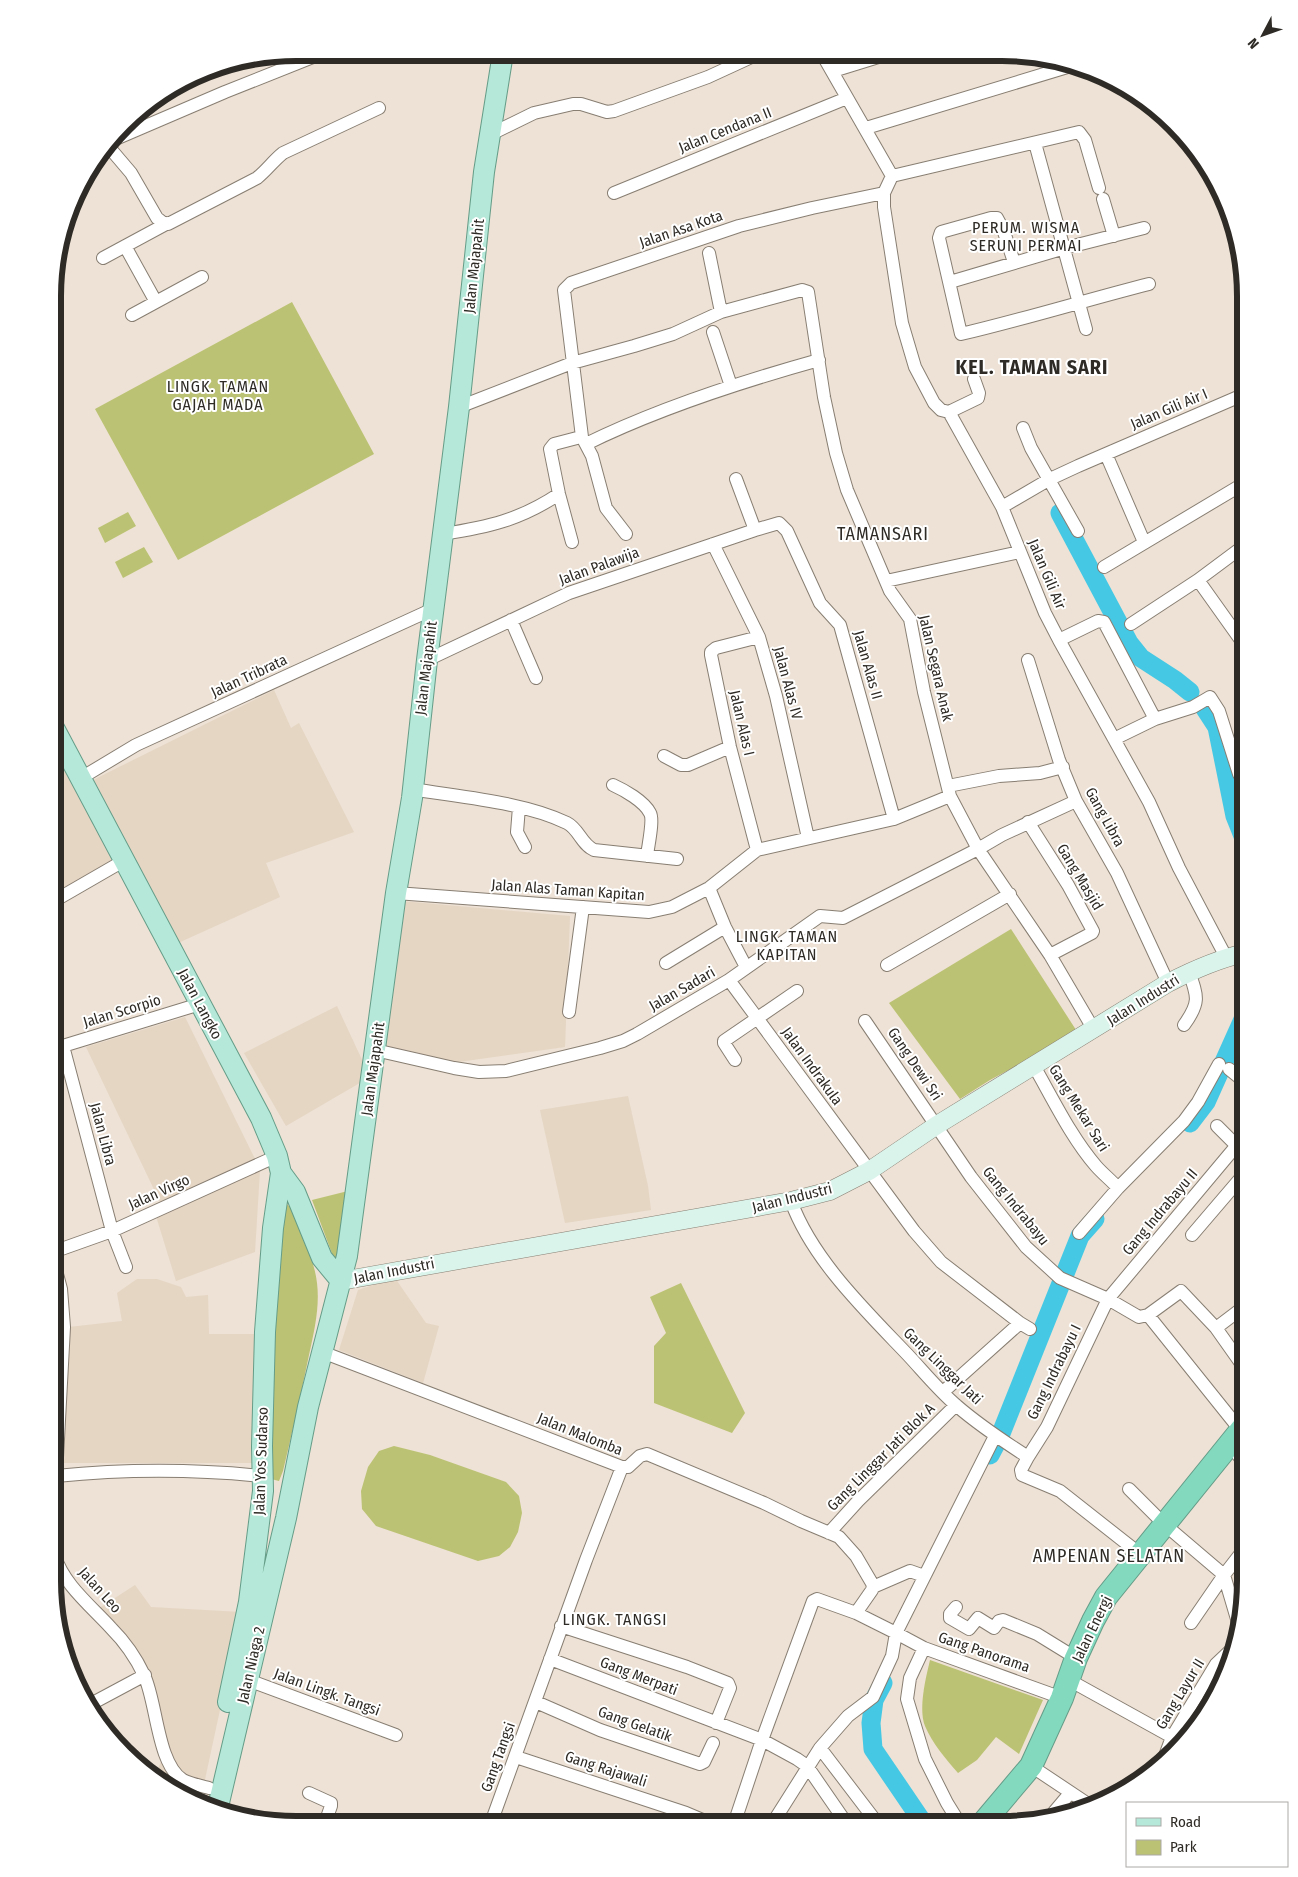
<svg xmlns="http://www.w3.org/2000/svg" width="1298" height="1877" viewBox="0 0 1298 1877" font-family="'Fira Sans Condensed',sans-serif">
	<style>
		.built { fill: #e5d5c3 }
		.green { fill: #bcc273 }
		.lines { fill: none; stroke-linecap: round; stroke-linejoin: round }
		.river { stroke: #45c8e4; stroke-width: 19 }
		.street-casing { stroke: #887e72; stroke-width: 14 }
		.secondary-casing { stroke: #887e72; stroke-width: 19 }
		.primary-casing { stroke: #659c88; stroke-width: 22 }
		.highway-casing { stroke: #659c88; stroke-width: 24 }
		.street { stroke: #fff; stroke-width: 12 }
		.secondary { stroke: #daf4ec; stroke-width: 18 }
		.primary { stroke: #b5e8d8; stroke-width: 20 }
		.highway { stroke: #83d9be; stroke-width: 22 }
		.labels { text-anchor: middle; stroke-width: 4; stroke-linejoin: round; paint-order: stroke }
		.street-label { font-size: 15px; fill: #2e2a25; stroke: #fff }
		.neighbourhood-label { font-size: 16px; letter-spacing: 1px; fill: #2e2a25; stroke: #fff }
		.quarter-label { font-size: 18px; letter-spacing: 1px; fill: #2e2a25; stroke: #fff }
		.district-label { font-size: 20px; font-weight: bold; letter-spacing: 1px; fill: #2e2a25; stroke: #fff }
		.rim { fill: none; stroke: #2e2a25; stroke-width: 6 }
	</style>
	<rect width="100%" height="100%" fill="#ede2d5"/>
	<path class="built" d="M 274,690 L 291,728 L 299,723 L 354,832 L 266,863 L 280,897 L 178,943 L 93,780 Z
		M 54,739 L 115,860 L 54,894 Z
		M 401,901 L 570,916 L 565,1047 L 451,1063 L 377,1047 Z
		M 337,1006 L 370,1077 L 286,1126 L 244,1053 Z
		M 185,1017 L 255,1159 L 160,1202 L 86,1047 Z
		M 628,1096 L 648,1186 L 651,1210 L 565,1223 L 540,1110 Z
		M 260,1170 L 255,1252 L 176,1281 L 156,1216 Z
		M 395,1278 L 426,1323 L 439,1326 L 423,1383 L 339,1350 L 358,1290 Z
		M 137,1279 L 157,1279 L 181,1287 L 186,1297 L 208,1295 L 209,1334 L 256,1334 L 252,1463 L 64,1463 L 69,1327 L 122,1321 L 117,1293 Z
		M 135,1585 L 151,1607 L 241,1612 L 204,1784 L 185,1782 L 172,1765 L 147,1668 L 98,1609 Z
		M 161,1762 L 178,1785 L 204,1797 L 201,1803 L 161,1783 L 154,1777 Z"/>
	<path class="green" d="M 292,302 L 374,454 L 178,560 L 95,409 Z
		M 128,512 L 136,526 L 105,543 L 98,528 Z
		M 144,547 L 153,562 L 123,578 L 115,562 Z
		M 1011,929 L 1078,1033 L 990,1080 L 960,1099 L 889,1003 Z
		M 348,1191 L 337,1267 L 312,1200 Z
		M 285,1202 L 290,1207 C 300,1231 314,1257 317,1283 C 320,1307 314,1332 309,1355 C 301,1394 292,1433 283,1471 L 279,1481 L 271,1479 L 273,1311 Z
		M 681,1283 L 745,1413 L 732,1433 L 654,1403 L 654,1346 L 666,1333 L 650,1297 Z
		M 394,1446 L 430,1455 L 506,1482 L 519,1496 L 522,1513 L 518,1532 L 510,1547 L 499,1556 L 478,1561 L 376,1526 L 362,1509 L 361,1491 L 368,1467 L 379,1451 Z
		M 930,1660 L 1043,1700 L 1019,1754 L 996,1737 L 977,1760 L 958,1773 C 946,1759 932,1743 925,1726 C 918,1709 926,1677 930,1660 Z"/>
	<g class="lines">
		<path class="river" d="M 1060,513 L 1129,643 L 1141,658 L 1175,680 L 1190,692
			M 1204,707 L 1217,727 L 1235,816 L 1245,841
			M 1190,1123 L 1206,1102 L 1245,1015
			M 990,1455 L 1000,1436 L 1080,1236 L 1095,1219
			M 883,1683 L 874,1700 L 871,1723 L 873,1749 L 924,1824"/>
		<defs>
			<path id="street" d="M 822,54 L 892,176 L 884,193 L 884,207 L 902,323 L 915,367 L 934,403 L 941,410 L 949,412 L 1002,507 L 1045,613 L 1059,640 L 1149,802 L 1179,868 L 1226,957
				M 833,71 L 888,54
				M 866,128 L 1074,65
				M 489,135 L 534,113 L 573,104 L 581,104 L 607,112 L 614,111 L 708,77 L 758,54
				M 113,140 L 225,92 L 323,53
				M 1035,143 L 1086,329
				M 108,146 L 131,173 L 157,218 L 162,222 L 168,224 L 257,178 C 267,170 273,161 283,153 L 379,108
				M 892,176 L 1079,132 L 1085,140 L 1099,188
				M 1218,185 L 1222,195
				M 614,193 L 847,98
				M 1103,199 L 1114,236
				M 125,246 L 156,302
				M 709,253 L 721,312
				M 103,258 L 166,224
				M 1014,262 L 1003,229 L 997,218 L 991,218 L 941,232 L 939,238 L 961,334 C 1025,319 1086,300 1149,284
				M 950,282 L 1065,248 L 1144,228
				M 132,315 L 202,277
				M 713,332 L 731,386
				M 459,407 L 572,363 L 634,346 L 673,334 L 721,312 L 802,290 L 808,292 L 824,397 L 836,453 L 847,490 L 890,591 L 910,619 L 924,692 L 950,796 L 978,849 L 1050,955 L 1094,1030
				M 949,412 L 978,398 L 979,393 L 974,379
				M 1023,428 L 1031,448 L 1078,531
				M 586,444 C 659,408 740,382 819,360
				M 1106,454 L 1144,542
				M 736,479 L 755,530
				M 1002,507 L 1050,479 L 1078,466 L 1245,394
				M 443,534 C 488,527 520,520 559,494
				M 626,534 L 606,508 L 592,456 L 582,437 L 564,290 L 571,283 L 739,226 L 812,208 L 884,193
				M 572,542 L 559,494 L 550,449 L 554,444 L 577,438
				M 713,544 L 759,637 L 776,696 L 808,838
				M 1104,567 L 1238,487
				M 1198,580 L 1245,646
				M 886,581 L 1020,552
				M 511,620 L 536,678
				M 1131,624 L 1198,580 L 1245,545
				M 1059,640 L 1098,621 L 1104,622 L 1155,719
				M 427,660 L 569,593 L 755,530 L 779,523 L 787,531 L 820,603 L 840,625 L 894,819
				M 1028,660 L 1059,760 L 1076,801 L 1117,873 L 1168,983
				M 1114,739 L 1155,719 L 1193,707 L 1210,697 L 1219,711 L 1239,774 L 1242,778 L 1245,779
				M 664,756 L 681,765 L 688,765 L 730,747
				M 81,778 L 136,745 L 433,609
				M 613,785 C 624,790 644,801 650,813 C 654,820 648,846 647,856
				M 948,786 L 999,776 L 1040,773 L 1063,767
				M 412,789 C 460,797 524,802 567,823 C 579,829 581,844 594,850 L 677,859
				M 519,807 L 517,832 L 525,847
				M 1028,822 L 1068,885 L 1093,931 L 1092,933 L 1050,955
				M 757,850 L 730,747 L 711,655 L 711,652 L 716,648 L 759,637
				M 709,888 L 725,927 L 746,967
				M 396,893 L 649,912 L 672,907 L 709,888 L 757,850 L 894,819 L 950,796
				M 54,901 L 125,860
				M 666,963 L 725,927
				M 887,965 L 1010,894
				M 729,980 L 914,1231 L 941,1262 L 1020,1323 L 1030,1329
				M 569,1012 L 583,907
				M 865,1021 L 971,1177 L 1026,1247 L 1060,1278 L 1108,1299 L 1139,1317 L 1148,1315 L 1181,1291 L 1216,1328 L 1245,1369
				M 1184,1025 C 1200,1003 1198,997 1189,972
				M 63,1046 L 112,1231 L 126,1267
				M 53,1049 L 200,1004
				M 375,1050 L 454,1068 L 479,1072 L 506,1071 L 600,1048 L 623,1041 L 637,1034 L 729,980 L 820,916 L 843,918 L 978,849 L 1002,835 L 1076,801
				M 735,1060 L 724,1043 L 724,1041 L 797,991
				M 1034,1066 C 1053,1099 1071,1137 1096,1166 C 1103,1174 1111,1180 1118,1188 L 1079,1233
				M 1229,1069 L 1245,1082
				M 1217,1126 L 1245,1154
				M 1118,1188 L 1184,1121 L 1198,1102 L 1219,1064
				M 791,1201 C 812,1259 865,1310 907,1354 C 923,1371 939,1391 957,1406 C 979,1425 1003,1441 1028,1457 L 1021,1470 L 1022,1475 L 1060,1491 L 1140,1554
				M 1192,1235 L 1245,1173
				M 53,1252 L 112,1231 L 277,1156
				M 53,1259 L 61,1289 L 64,1327 L 56,1476 L 55,1556 C 63,1584 92,1607 111,1628 C 124,1641 136,1658 144,1675 C 157,1702 157,1764 183,1780 C 191,1784 201,1786 209,1788
				M 1148,1315 L 1241,1431
				M 1216,1328 L 1245,1306
				M 322,1352 L 622,1467 L 586,1560 L 491,1823
				M 943,1392 L 1020,1323
				M 1230,1445 L 1245,1464
				M 1028,1457 L 1047,1427 L 1108,1299 L 1237,1145
				M 622,1467 L 628,1467 L 640,1456 L 647,1454 L 764,1503 L 801,1521 L 839,1537 L 856,1556 L 873,1585 L 872,1590 L 856,1613 L 817,1599 L 813,1601 L 762,1740 L 734,1824
				M 56,1476 C 125,1469 193,1469 262,1476
				M 1129,1489 L 1164,1524 L 1224,1575 L 1237,1619 L 1238,1633
				M 829,1533 L 858,1501 L 956,1405
				M 873,1587 L 910,1571 L 924,1576
				M 956,1607 L 950,1614 L 950,1618 L 969,1629 L 978,1618 L 994,1628 L 999,1621 L 1003,1620 L 1037,1634 L 1076,1658
				M 856,1613 L 896,1633 L 995,1436
				M 1191,1623 L 1224,1575 L 1245,1548
				M 561,1626 L 687,1667 L 728,1683 L 730,1688 L 716,1723
				M 924,1648 L 910,1678 L 907,1699 L 925,1759 L 947,1803 L 960,1824
				M 550,1659 L 762,1740 L 797,1759 L 807,1766 L 847,1824
				M 248,1680 L 396,1735
				M 1069,1680 L 1172,1737
				M 536,1702 L 600,1730 L 700,1764 L 704,1762 L 713,1743
				M 89,1705 L 145,1675
				M 820,1748 L 878,1824
				M 516,1757 L 686,1813 L 712,1824
				M 1162,1764 L 1172,1737 L 1216,1664 L 1235,1646
				M 1031,1766 L 1088,1804
				M 309,1793 L 331,1803 L 331,1806 L 325,1823
				M 1054,1812 L 1070,1793
				M 772,1824 L 820,1748 L 848,1716 L 873,1697 L 892,1656 L 896,1633 L 924,1648 L 1062,1698"/>
			<path id="secondary" d="M 341,1281 L 791,1201 L 830,1191 L 869,1171 L 937,1125 L 1168,983 C 1193,970 1218,959 1245,953"/>
			<path id="primary" d="M 54,728 L 261,1118 L 277,1156 L 281,1173 L 295,1192 L 322,1258 L 341,1281
				M 228,1702 L 249,1602 L 263,1491 L 262,1446 L 265,1332 L 273,1228 L 281,1173
				M 217,1811 L 286,1518 L 308,1407 L 347,1256 L 396,893 L 412,798 L 427,660 L 459,407 L 484,172 L 503,53"/>
			<path id="highway" d="M 982,1824 L 1031,1766 L 1062,1698 L 1076,1658 L 1093,1621 L 1106,1597 L 1245,1425"/>
		</defs>
		<use href="#street" class="street-casing"/>
		<use href="#secondary" class="secondary-casing"/>
		<use href="#primary" class="primary-casing"/>
		<use href="#highway" class="highway-casing"/>
		<use href="#street" class="street"/>
		<use href="#secondary" class="secondary"/>
		<use href="#primary" class="primary"/>
		<use href="#highway" class="highway"/>
	</g>
	<g class="labels">
		<g class="street-label">
			<text transform="translate(725 130) rotate(-22)" y="5">Jalan Cendana II</text>
			<text transform="translate(681 229) rotate(-19)" y="5">Jalan Asa Kota</text>
			<text transform="translate(474 266) rotate(-84)" y="5">Jalan Majapahit</text>
			<text transform="translate(1169 409) rotate(-23)" y="5">Jalan Gili Air I</text>
			<text transform="translate(599 566) rotate(-20)" y="5">Jalan Palawija</text>
			<text transform="translate(1047 574) rotate(67)" y="5">Jalan Gili Air</text>
			<text transform="translate(868 665) rotate(74)" y="5">Jalan Alas II</text>
			<text transform="translate(426 668) rotate(-83)" y="5">Jalan Majapahit</text>
			<text transform="translate(936 668) rotate(77)" y="5">Jalan Segara Anak</text>
			<text transform="translate(249 676) rotate(-25)" y="5">Jalan Tribrata</text>
			<text transform="translate(788 683) rotate(75)" y="5">Jalan Alas IV</text>
			<text transform="translate(742 723) rotate(77)" y="5">Jalan Alas I</text>
			<text transform="translate(1105 817) rotate(61)" y="5">Gang Libra</text>
			<text transform="translate(1080 877) rotate(59)" y="5">Gang Masjid</text>
			<text transform="translate(568 890) rotate(4)" y="5">Jalan Alas Taman Kapitan</text>
			<text transform="translate(682 989) rotate(-30)" y="5">Jalan Sadari</text>
			<text transform="translate(1143 1000) rotate(-32)" y="5">Jalan Industri</text>
			<text transform="translate(200 1004) rotate(62)" y="5">Jalan Langko</text>
			<text transform="translate(122 1011) rotate(-17)" y="5">Jalan Scorpio</text>
			<text transform="translate(915 1064) rotate(56)" y="5">Gang Dewi Sri</text>
			<text transform="translate(812 1066) rotate(54)" y="5">Jalan Indrakula</text>
			<text transform="translate(373 1069) rotate(-82)" y="5">Jalan Majapahit</text>
			<text transform="translate(1079 1108) rotate(58)" y="5">Gang Mekar Sari</text>
			<text transform="translate(103 1134) rotate(75)" y="5">Jalan Libra</text>
			<text transform="translate(159 1192) rotate(-24)" y="5">Jalan Virgo</text>
			<text transform="translate(792 1198) rotate(-14)" y="5">Jalan Industri</text>
			<text transform="translate(1016 1206) rotate(51)" y="5">Gang Indrabayu</text>
			<text transform="translate(1160 1212) rotate(-50)" y="5">Gang Indrabayu II</text>
			<text transform="translate(394 1271) rotate(-11)" y="5">Jalan Industri</text>
			<text transform="translate(943 1366) rotate(44)" y="5">Gang Linggar Jati</text>
			<text transform="translate(1054 1372) rotate(-64)" y="5">Gang Indrabayu I</text>
			<text transform="translate(580 1434) rotate(22)" y="5">Jalan Malomba</text>
			<text transform="translate(881 1457) rotate(-45)" y="5">Gang Linggar Jati Blok A</text>
			<text transform="translate(261 1461) rotate(-88)" y="5">Jalan Yos Sudarso</text>
			<text transform="translate(100 1590) rotate(48)" y="5">Jalan Leo</text>
			<text transform="translate(1092 1629) rotate(-64)" y="5">Jalan Energi</text>
			<text transform="translate(984 1652) rotate(19)" y="5">Gang Panorama</text>
			<text transform="translate(251 1665) rotate(-77)" y="5">Jalan Niaga 2</text>
			<text transform="translate(639 1676) rotate(21)" y="5">Gang Merpati</text>
			<text transform="translate(327 1692) rotate(20)" y="5">Jalan Lingk. Tangsi</text>
			<text transform="translate(1180 1694) rotate(-59)" y="5">Gang Layur II</text>
			<text transform="translate(635 1724) rotate(20)" y="5">Gang Gelatik</text>
			<text transform="translate(498 1757) rotate(-70)" y="5">Gang Tangsi</text>
			<text transform="translate(606 1769) rotate(18)" y="5">Gang Rajawali</text>
		</g>
		<g class="neighbourhood-label">
			<text x="1026" y="233">PERUM. WISMA<tspan x="1026" dy="18">SERUNI PERMAI</tspan></text>
			<text x="218" y="392">LINGK. TAMAN<tspan x="218" dy="18">GAJAH MADA</tspan></text>
			<text x="787" y="942">LINGK. TAMAN<tspan x="787" dy="18">KAPITAN</tspan></text>
			<text x="615" y="1625">LINGK. TANGSI</text>
		</g>
		<g class="quarter-label">
			<text x="883" y="540">TAMANSARI</text>
			<text x="1109" y="1562">AMPENAN SELATAN</text>
		</g>
		<g class="district-label">
			<text x="1032" y="374">KEL. TAMAN SARI</text>
		</g>
	</g>
	<path d="M0 0H1298V1877H0ZM296 61H1002A235 235 0 0 1 1237 296V1581A235 235 0 0 1 1002 1816H296A235 235 0 0 1 61 1581V296A235 235 0 0 1 296 61Z" fill="#fff" fill-rule="evenodd"/>
	<path class="rim" d="M296 61H1002A235 235 0 0 1 1237 296V1581A235 235 0 0 1 1002 1816H296A235 235 0 0 1 61 1581V296A235 235 0 0 1 296 61Z"/>
	<rect x="1126" y="1802" width="162" height="65" fill="#ffffff" stroke="#abaaa8"/>
	<rect x="1136" y="1818" width="25" height="8" fill="#b5e8d8" stroke="#abaaa8"/>
	<text x="1170" y="1827" font-size="15" fill="#2e2a25">Road</text>
	<rect x="1136" y="1840" width="25" height="15" fill="#bcc273" stroke="#abaaa8"/>
	<text x="1170" y="1852" font-size="15" fill="#2e2a25">Park</text>
	<g transform="translate(1263 35) rotate(229)" stroke="#ffffff" stroke-width="4" paint-order="stroke">
	<path d="M0-4L9 19L0 12L-9 19Z" fill="#2e2a25"/>
	<text y="-8" font-size="14" font-weight="bold" text-anchor="middle" fill="#2e2a25">N</text>
	</g>
</svg>
